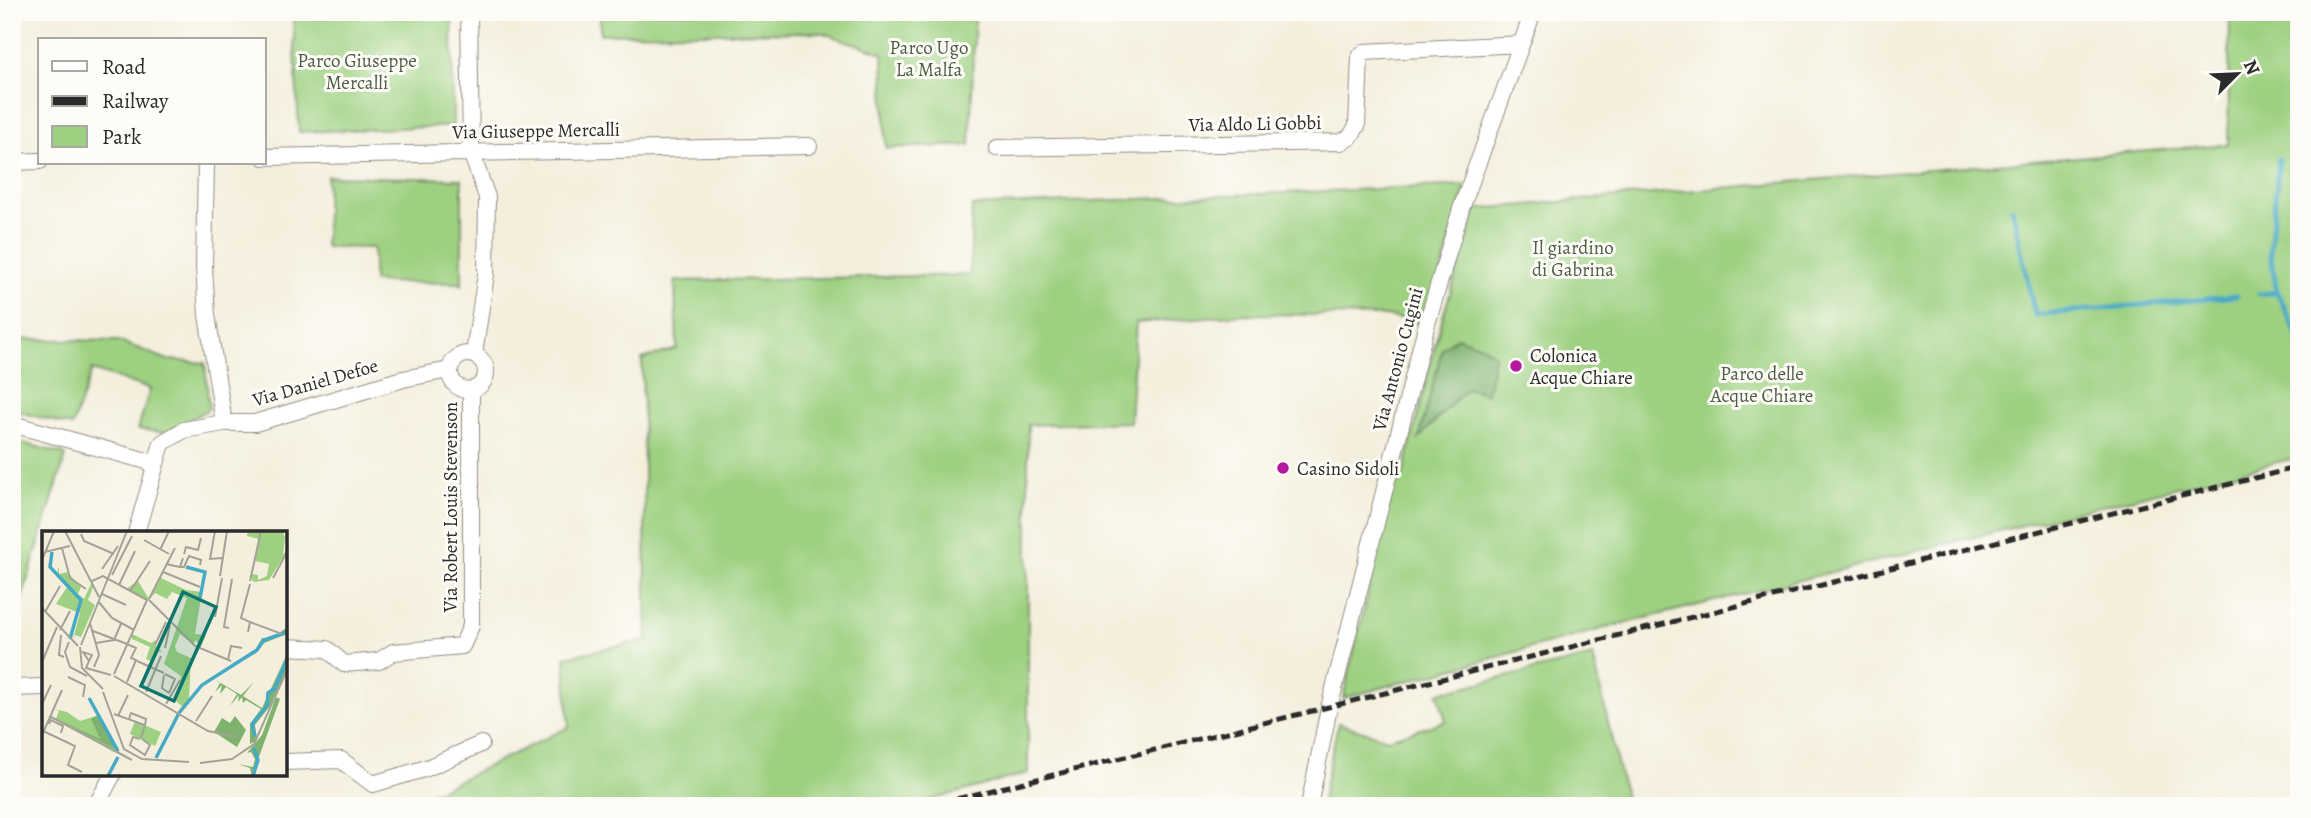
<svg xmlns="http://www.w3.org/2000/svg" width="2311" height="818" viewBox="0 0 2311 818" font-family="Alegreya,serif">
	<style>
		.green { fill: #9dd080; stroke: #647e56; stroke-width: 2 }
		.forest { fill: #7eb26e; stroke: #546e4c; stroke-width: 2 }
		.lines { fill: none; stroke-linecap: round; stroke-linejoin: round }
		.stream { stroke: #46a9c6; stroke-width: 5 }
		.street-casing { stroke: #908d84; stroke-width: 18 }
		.street { stroke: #fff; stroke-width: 16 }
		.rail { stroke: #2b2b2b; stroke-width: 5; stroke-dasharray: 10 5; stroke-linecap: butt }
		.poi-dot { fill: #b5179e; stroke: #fdfcf7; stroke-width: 2.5 }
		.labels { text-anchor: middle; stroke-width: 6; stroke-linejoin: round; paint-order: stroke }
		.park-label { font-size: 19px; fill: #4d5d44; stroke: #fdfcf7 }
		.street-label { font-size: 19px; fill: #2b2b2b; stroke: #fdfcf7 }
		.poi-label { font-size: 19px; fill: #2b2b2b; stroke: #fdfcf7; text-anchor: start }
		.inset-river { fill: none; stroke: #46a9c6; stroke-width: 3.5 }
		.inset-road { fill: none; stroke: #a4a196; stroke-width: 2 }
		.view { fill: #0f766e; fill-opacity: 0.15; stroke: #0f766e; stroke-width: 3.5 }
		.inset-edge { fill: none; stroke: #2b2b2b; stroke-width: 3.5 }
	</style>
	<rect width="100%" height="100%" fill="#fdfcf7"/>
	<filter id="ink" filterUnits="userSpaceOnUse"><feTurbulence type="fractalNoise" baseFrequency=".0143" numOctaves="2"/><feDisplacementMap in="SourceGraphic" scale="14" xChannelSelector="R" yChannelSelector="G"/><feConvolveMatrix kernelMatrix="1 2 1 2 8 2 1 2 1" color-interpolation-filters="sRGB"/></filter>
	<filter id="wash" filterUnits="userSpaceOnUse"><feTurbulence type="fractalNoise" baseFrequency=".00686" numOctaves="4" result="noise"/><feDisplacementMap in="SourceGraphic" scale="28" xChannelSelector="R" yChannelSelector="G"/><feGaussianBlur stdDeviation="1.57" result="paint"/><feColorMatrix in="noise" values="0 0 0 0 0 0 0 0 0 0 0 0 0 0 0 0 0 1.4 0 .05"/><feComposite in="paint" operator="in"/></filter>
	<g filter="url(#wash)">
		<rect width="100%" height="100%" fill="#f4efdd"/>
		<path class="green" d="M 293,12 L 452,12 L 453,126 L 299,132 Z
			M 600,12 L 975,12 L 970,145 L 886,148 L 883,53 L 820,32 L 600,34 Z
			M 2230,12 L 2299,12 L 2299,457 L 1613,626 L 1343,698 L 1391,494 L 1397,479 L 1403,475 L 1438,333 L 1475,212 L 1466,210 L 2228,144 Z
			M 327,176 L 462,179 L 462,285 L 459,283 L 373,282 L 373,248 L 325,247 Z
			M 1466,185 L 1426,327 L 1410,320 L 1385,316 L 1243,314 L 1136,323 L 1130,422 L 1028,425 L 1028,773 L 909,806 L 399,806 L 443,788 L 569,727 L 565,657 L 647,640 L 642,359 L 677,349 L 675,281 L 970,275 L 972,206 Z
			M 12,339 L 119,341 L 168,360 L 205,363 L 209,409 L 166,433 L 138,429 L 150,389 L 92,370 L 72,426 L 12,410 Z
			M 12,440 L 66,455 L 12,630 Z
			M 1593,656 L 1627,806 L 1321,806 L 1338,723 L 1388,739 L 1446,721 L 1438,693 Z"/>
		<path class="forest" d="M 1457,337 L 1482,346 L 1495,355 L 1487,394 L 1467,388 L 1419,438 L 1442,349 Z"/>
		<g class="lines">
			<path class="stream" d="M 2288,136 L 2299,106
				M 2012,208 L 2035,315 L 2237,296
				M 2277,292 L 2270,251 L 2279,159
				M 2259,294 L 2277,292 L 2299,338"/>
		</g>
	</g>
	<g filter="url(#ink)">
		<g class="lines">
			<defs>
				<path id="street" d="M 469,12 L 471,152 L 487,197 L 486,274 L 474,354
					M 997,148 L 1341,142 L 1350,137 L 1357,126 L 1360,57 L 1364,52 L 1521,44
					M 264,157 L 809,146
					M 12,162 L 40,161
					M 206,163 L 204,267 L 207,315 L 224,423
					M450 372a18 18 0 1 1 36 0a18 18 0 1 1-36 0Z
					M 12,424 L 154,463
					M 136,533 L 162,443 L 184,430 L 224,423 L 255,423 L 403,379 L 449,370
					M 285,647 L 327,649 L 344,664 L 379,661 L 393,652 L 462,646 L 471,626 L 471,391
					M 12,688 L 44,687
					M 285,762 L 341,760 L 373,784 L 427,768 L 481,744
					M 96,806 L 113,774
					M 1309,806 L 1329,708 L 1426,327 L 1461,209 L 1533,12"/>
			</defs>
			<use href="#street" class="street-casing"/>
			<use href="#street" class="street"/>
			<path class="rail" d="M 928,806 L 2299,467"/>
		</g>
	</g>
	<g class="poi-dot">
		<circle cx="1516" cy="366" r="7"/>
		<circle cx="1283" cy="468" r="7"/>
	</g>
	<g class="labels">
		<g class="park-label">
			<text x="929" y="54">Parco Ugo<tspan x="929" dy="22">La Malfa</tspan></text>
			<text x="357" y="67">Parco Giuseppe<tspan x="357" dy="22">Mercalli</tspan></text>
			<text x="1573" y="254">Il giardino<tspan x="1573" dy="22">di Gabrina</tspan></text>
			<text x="1762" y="380">Parco delle<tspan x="1762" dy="22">Acque Chiare</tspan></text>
		</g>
		<g class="street-label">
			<text transform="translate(1255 123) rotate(-1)" y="7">Via Aldo Li Gobbi</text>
			<text transform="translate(536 130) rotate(-1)" y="7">Via Giuseppe Mercalli</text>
			<text transform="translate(1397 359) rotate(-75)" y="7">Via Antonio Cugini</text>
			<text transform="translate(315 382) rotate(-16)" y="7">Via Daniel Defoe</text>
			<text transform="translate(450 507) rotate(-90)" y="7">Via Robert Louis Stevenson</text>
		</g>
		<g class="poi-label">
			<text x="1530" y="362">Colonica<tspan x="1530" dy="22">Acque Chiare</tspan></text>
			<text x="1297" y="475">Casino Sidoli</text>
		</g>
	</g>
	<g transform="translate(42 531)">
		<rect width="245" height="245" fill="#f4efdd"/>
		<path d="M 206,0 L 240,0 L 243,6 L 241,23 L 245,20 L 227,49 L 212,51 L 210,49 L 210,43 L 216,44 L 216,49 L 225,45 L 227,33 L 213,30 L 217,8 L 205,5 ZM 17,35 L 17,43 L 25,41 L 39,56 L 36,63 L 42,68 L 50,51 L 52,54 L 46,69 L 53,74 L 39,106 L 33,104 L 31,108 L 38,82 L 14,73 L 25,56 L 14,45 ZM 117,46 L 144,59 L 160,61 L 153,103 L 164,104 L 158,118 L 154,109 L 151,113 L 138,103 L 133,115 L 135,121 L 149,127 L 147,168 L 141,176 L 134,170 L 139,145 L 122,133 L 145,67 L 130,61 L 125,68 L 113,62 L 106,70 L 84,58 L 96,50 L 107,68 ZM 90,103 L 109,112 L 114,109 L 113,114 L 121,122 L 117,120 L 111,131 L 104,128 L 108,116 L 90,108 ZM 12,178 L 25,181 L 38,190 L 57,184 L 78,222 L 90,225 L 72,221 L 14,188 L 17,180 ZM 93,190 L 119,201 L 113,215 L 88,203 Z" fill="#9dd080"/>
		<path d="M 245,96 L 245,103 L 222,112 L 214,122 L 162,152 L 213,119 L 220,107 L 231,107 ZM 245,123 L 245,138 L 228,175 L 213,194 L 215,209 L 208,213 L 208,193 L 219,178 L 204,169 L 201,172 L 200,166 L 196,171 L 197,164 L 188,175 L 195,163 L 184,156 L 178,163 L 180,154 L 173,161 L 178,152 L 172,148 L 199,164 L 212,151 L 201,165 L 220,177 ZM 234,166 L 238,168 L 210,245 L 208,237 L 196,233 L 211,236 L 213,228 L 209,221 L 205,222 L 220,204 ZM 55,185 L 75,219 L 15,188 L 58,208 L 49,188 ZM 193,185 L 204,199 L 195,216 L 172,201 L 180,187 L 188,192 Z" fill="#7eb26e"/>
		<path class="inset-river" d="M 10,21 L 8,36 L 39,69 L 28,108M 144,36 L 163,41 L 158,67M 47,167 L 76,220M 213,205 L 210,193 L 225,175 L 226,162 L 233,157 L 245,128M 114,227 L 137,182 L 160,154 L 215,119 L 222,109 L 245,101M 66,245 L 76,226M 211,245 L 216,229 L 212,217"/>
		<path class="inset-road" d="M 23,0 L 57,66M 173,0 L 168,28 L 180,27M 39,3 L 42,10 L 72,23M 102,9 L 127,23M 20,17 L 28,47 L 44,58M 118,19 L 127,0M 3,21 L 28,15M 142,23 L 144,16 L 156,19 L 159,7M 0,29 L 12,0M 124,33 L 138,36 L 141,27M 138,36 L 142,36 L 147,25 L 159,29 L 158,34M 60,38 L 76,15M 121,41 L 158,56M 70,44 L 90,5M 178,45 L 185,0M 231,47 L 245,21M 50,50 L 61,45 L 105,69M 208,50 L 219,0M 77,54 L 93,20M 89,59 L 108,30M 60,63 L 84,74M 107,68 L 133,17M 107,69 L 153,115 L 189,130M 56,70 L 70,87 L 92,99M 0,77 L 36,115M 3,81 L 18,55M 173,86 L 180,47M 208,91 L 240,103M 48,92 L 57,124 L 52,136M 187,97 L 182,96 L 190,48M 18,99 L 28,80M 51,100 L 85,113M 206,101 L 208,91 L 199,87 L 208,53M 19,104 L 17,124 L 22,126M 27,111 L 23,121 L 28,136 L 45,145M 54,112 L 72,109 L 79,93M 39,114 L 85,0M 113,114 L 124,91M 38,116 L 40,137 L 61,158M 123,117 L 128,94M 186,129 L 189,115 L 200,117M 47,130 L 50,124 L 41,121 L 47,130 L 44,137 L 69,144M 95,130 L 122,142M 0,131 L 15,96M 72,143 L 105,69M 123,143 L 133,148 L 127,162M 122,144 L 120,157 L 127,162M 72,145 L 166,200 L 195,206M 26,146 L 43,154 L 41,166M 85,151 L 94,129 L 89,127 L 94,117 L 85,113M 61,161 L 82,218 L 100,228 L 147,231M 104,161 L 119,125M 0,173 L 9,154M 124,173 L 138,149M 72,183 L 103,194 L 99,207M 76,185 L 86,164M 9,186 L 90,229M 87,188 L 89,182 L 104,188 L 103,194M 154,190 L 170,165M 7,193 L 9,189 L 21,195 L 19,202M 1,200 L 33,215 L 26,234 L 40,241M 0,204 L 20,159M 98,208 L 91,206 L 88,214 L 103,224 L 108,214 L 100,208M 158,232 L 190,228 L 212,213 L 245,139"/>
		<path class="view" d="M 141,61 L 174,76 L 132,170 L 99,155 Z"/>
		<rect width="245" height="245" class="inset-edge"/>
	</g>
	<rect width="2311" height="818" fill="none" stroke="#fdfcf7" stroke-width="42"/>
	<rect x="38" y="38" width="228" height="126" fill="#fdfcf7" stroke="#a9a8a5" stroke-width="2"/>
	<rect x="52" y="61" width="35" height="10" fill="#ffffff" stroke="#a9a8a5" stroke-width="2"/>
	<text x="102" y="74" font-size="21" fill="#2b2b2b">Road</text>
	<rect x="52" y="96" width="35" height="10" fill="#2b2b2b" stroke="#a9a8a5" stroke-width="2"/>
	<text x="102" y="108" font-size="21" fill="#2b2b2b">Railway</text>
	<rect x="52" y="126" width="35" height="21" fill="#9dd080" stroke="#a9a8a5" stroke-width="2"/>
	<text x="102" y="144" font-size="21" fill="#2b2b2b">Park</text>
	<g transform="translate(2237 74) rotate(66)" stroke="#fdfcf7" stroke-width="5" paint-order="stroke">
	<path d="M0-5L12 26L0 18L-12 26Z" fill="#2b2b2b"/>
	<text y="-10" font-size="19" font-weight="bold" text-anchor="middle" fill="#2b2b2b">N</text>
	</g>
</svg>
